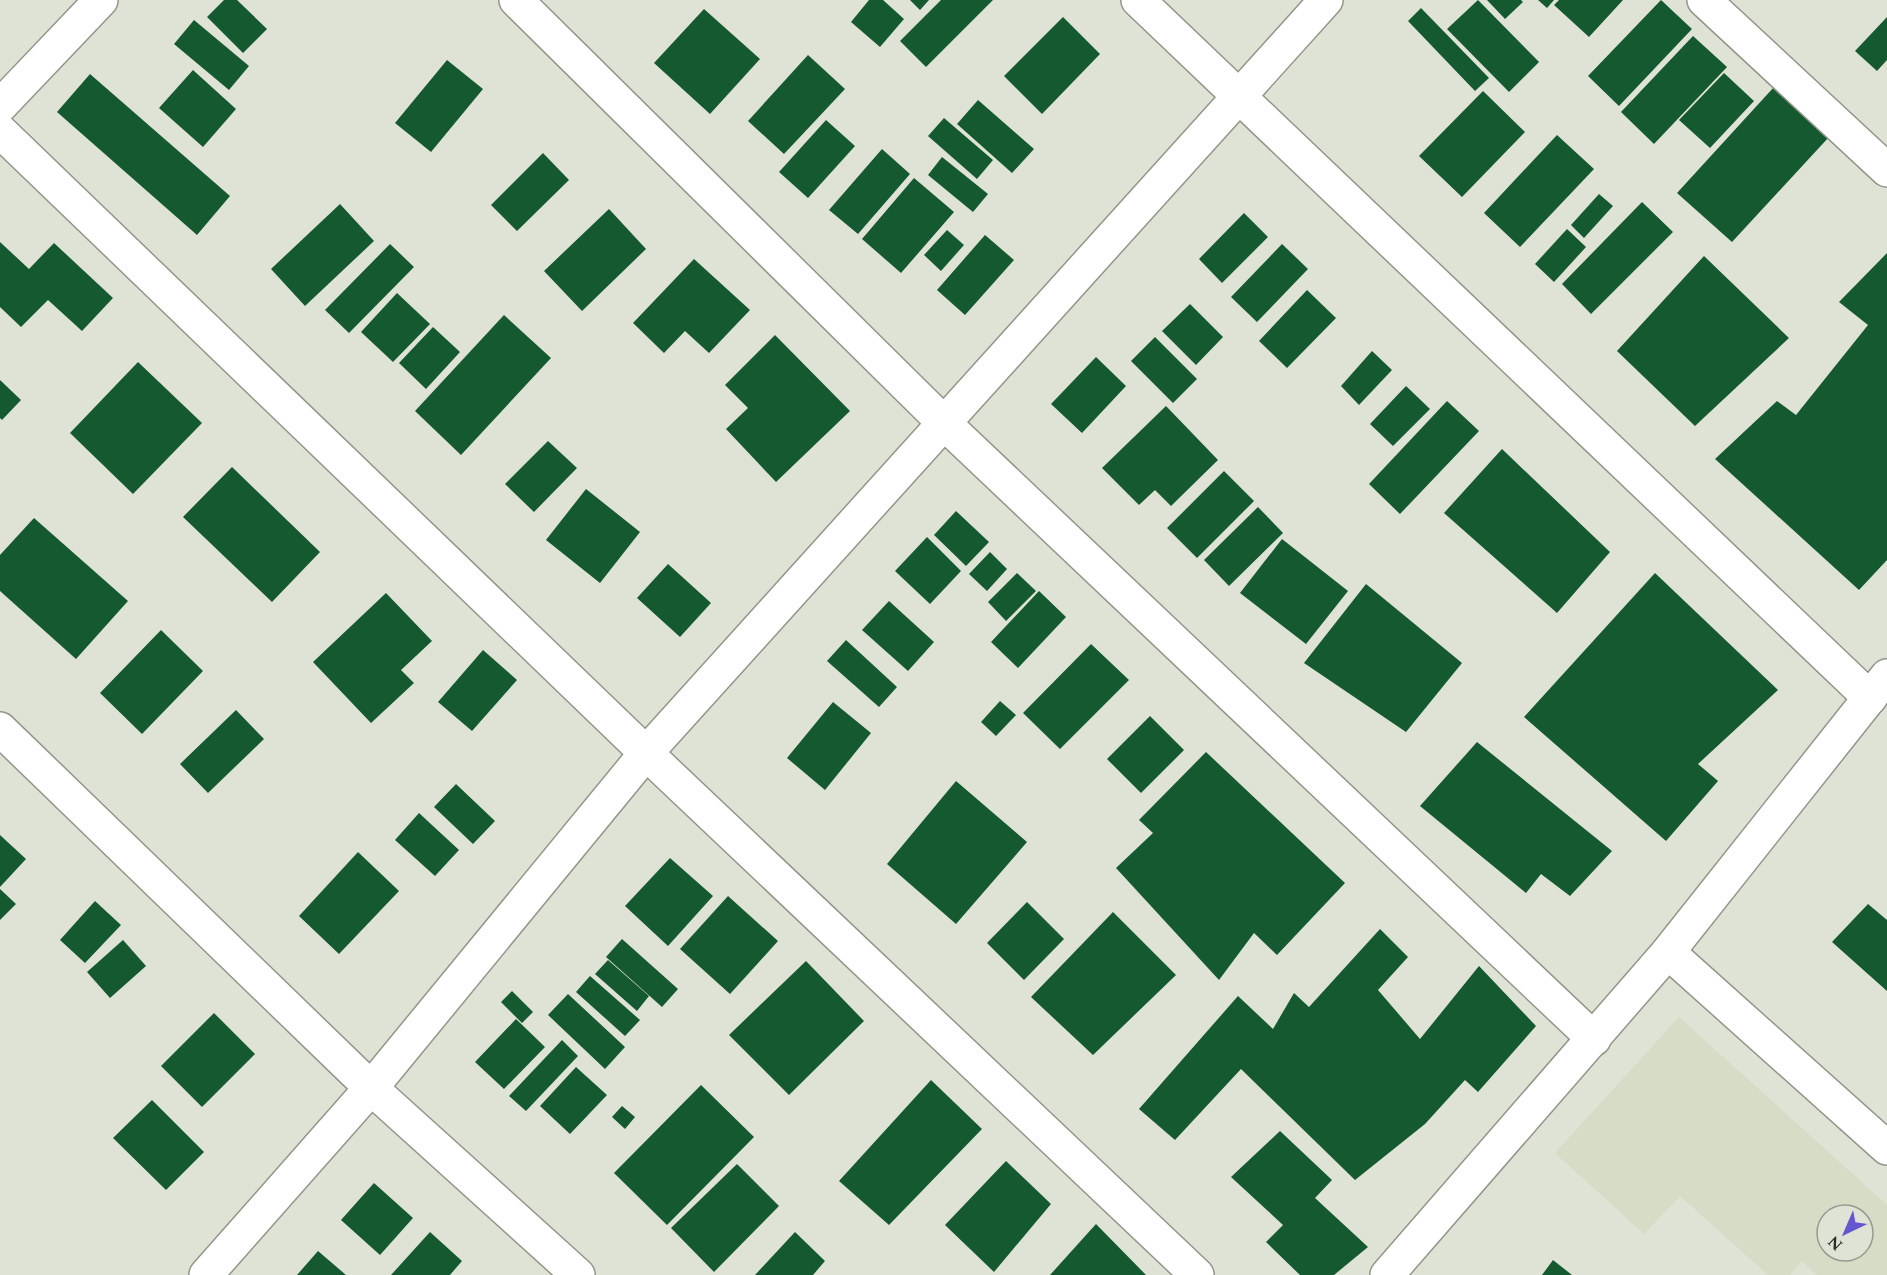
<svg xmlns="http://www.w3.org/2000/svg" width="1887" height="1275" viewBox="0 0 1887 1275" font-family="Spectral,serif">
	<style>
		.built { fill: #d6dcc6; fill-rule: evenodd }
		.building { fill: #155930 }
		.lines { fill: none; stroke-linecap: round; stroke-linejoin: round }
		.minor-casing { stroke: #929688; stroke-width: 36 }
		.trunk-casing { stroke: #929688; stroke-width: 36 }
		.minor { stroke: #fff; stroke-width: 33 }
		.trunk { stroke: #fff; stroke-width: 33 }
	</style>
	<rect width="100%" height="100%" fill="#dfe3d5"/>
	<path class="built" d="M 1679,1017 L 1887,1205 L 1887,1275 L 1817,1275 L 1802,1261 L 1790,1275 L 1768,1275 L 1680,1196 L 1644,1234 L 1555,1153 ZM 1827,1215 L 1863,1215 L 1863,1251 L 1827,1251 Z"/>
	<path class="building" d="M 224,0 L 237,0 L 267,29 L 243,53 L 207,17 Z
		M 869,0 L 883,0 L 904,19 L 880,47 L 851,22 Z
		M 910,0 L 929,0 L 920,10 Z
		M 941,0 L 993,0 L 926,67 L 900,41 Z
		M 1478,0 L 1539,62 L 1509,92 L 1447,29 Z
		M 1487,0 L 1521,0 L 1523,2 L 1505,19 Z
		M 1538,0 L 1554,0 L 1547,8 Z
		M 1559,0 L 1623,0 L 1589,37 L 1554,5 Z
		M 1661,0 L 1692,29 L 1619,106 L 1588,76 Z
		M 1421,8 L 1489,78 L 1475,91 L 1408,21 Z
		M 704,9 L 760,59 L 710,114 L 654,63 Z
		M 1063,17 L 1100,54 L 1042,114 L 1004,76 Z
		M 1887,17 L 1887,60 L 1877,71 L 1855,51 Z
		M 194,20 L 249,66 L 229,90 L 174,44 Z
		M 1693,36 L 1727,67 L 1654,144 L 1621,112 Z
		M 808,55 L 845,89 L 784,154 L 748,121 Z
		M 447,60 L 483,89 L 431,152 L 395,123 Z
		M 193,70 L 236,109 L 203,147 L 159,108 Z
		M 1724,73 L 1754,101 L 1710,148 L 1679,120 Z
		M 90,74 L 230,196 L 197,235 L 57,112 Z
		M 1774,87 L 1829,137 L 1732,242 L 1677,193 Z
		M 1483,91 L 1525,132 L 1462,197 L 1419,156 Z
		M 978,100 L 1034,149 L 1012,173 L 957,124 Z
		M 944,118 L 993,160 L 977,179 L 928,136 Z
		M 826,120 L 855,146 L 808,198 L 779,172 Z
		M 1557,135 L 1594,169 L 1520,247 L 1484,213 Z
		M 882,149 L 910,174 L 858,234 L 829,210 Z
		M 543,153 L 569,180 L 517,231 L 491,205 Z
		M 942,157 L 988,194 L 973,212 L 928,175 Z
		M 914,178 L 954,212 L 901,273 L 862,239 Z
		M 1599,194 L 1613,206 L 1584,238 L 1571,225 Z
		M 1642,202 L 1673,232 L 1591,314 L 1562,284 Z
		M 340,204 L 374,241 L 305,306 L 271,269 Z
		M 609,209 L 646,249 L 582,311 L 544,271 Z
		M 1244,213 L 1268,237 L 1222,283 L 1199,259 Z
		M 1567,229 L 1586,247 L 1554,282 L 1535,264 Z
		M 947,230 L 964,245 L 941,271 L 924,255 Z
		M 985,235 L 1014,260 L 965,315 L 937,290 Z
		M 0,242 L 29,269 L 54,243 L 113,298 L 82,331 L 48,300 L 21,327 L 0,307 Z
		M 390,244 L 414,267 L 349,333 L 325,310 Z
		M 1282,244 L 1308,269 L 1257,322 L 1231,297 Z
		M 1887,253 L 1887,560 L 1859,590 L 1715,459 L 1777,401 L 1796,415 L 1868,325 L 1839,302 Z
		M 1704,256 L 1789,338 L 1695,426 L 1617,351 Z
		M 694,259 L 750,310 L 709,353 L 685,331 L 664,353 L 633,323 Z
		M 1307,290 L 1336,318 L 1287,368 L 1259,341 Z
		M 397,293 L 430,324 L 393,362 L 361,332 Z
		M 1190,304 L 1223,337 L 1196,365 L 1162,331 Z
		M 504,315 L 551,358 L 461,455 L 415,411 Z
		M 433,327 L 460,352 L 426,389 L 399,363 Z
		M 775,335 L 850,411 L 776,482 L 726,429 L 748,408 L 725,385 Z
		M 1155,337 L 1197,379 L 1173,403 L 1131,361 Z
		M 1372,351 L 1392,370 L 1359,405 L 1341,386 Z
		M 1096,357 L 1126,386 L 1082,433 L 1051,404 Z
		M 138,362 L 202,423 L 133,494 L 70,433 Z
		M 0,380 L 21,400 L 2,420 L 0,418 Z
		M 1406,386 L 1430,409 L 1393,446 L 1370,424 Z
		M 1447,401 L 1479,431 L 1400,514 L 1369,484 Z
		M 1166,406 L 1218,460 L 1171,506 L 1155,490 L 1139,505 L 1102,468 Z
		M 548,441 L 577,468 L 534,512 L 505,484 Z
		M 1502,449 L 1610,552 L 1557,613 L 1444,513 Z
		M 232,467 L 320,552 L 272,602 L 183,517 Z
		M 1224,471 L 1254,501 L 1197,558 L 1167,528 Z
		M 586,489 L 640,532 L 600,583 L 546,540 Z
		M 1258,507 L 1283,533 L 1229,586 L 1204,560 Z
		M 956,511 L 989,542 L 966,566 L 934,535 Z
		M 34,518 L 128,601 L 76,659 L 0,591 L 0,555 Z
		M 927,537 L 961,571 L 930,604 L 895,571 Z
		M 1282,539 L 1348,591 L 1306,644 L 1240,593 Z
		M 990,552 L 1007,569 L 987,591 L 969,574 Z
		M 668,564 L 711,603 L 680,637 L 637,598 Z
		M 1017,573 L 1036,591 L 1006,621 L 988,602 Z
		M 1655,573 L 1778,690 L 1698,764 L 1718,781 L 1666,841 L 1524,717 Z
		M 1366,584 L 1462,663 L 1406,732 L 1304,663 Z
		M 1039,591 L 1066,617 L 1018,668 L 991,642 Z
		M 386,593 L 432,641 L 401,670 L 414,683 L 371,723 L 313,662 Z
		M 889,601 L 934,642 L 908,671 L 862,630 Z
		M 161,630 L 203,671 L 142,734 L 100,693 Z
		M 846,640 L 897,687 L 879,707 L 827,661 Z
		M 1091,644 L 1129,680 L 1060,749 L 1023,713 Z
		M 483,650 L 517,680 L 472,731 L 438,702 Z
		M 1000,701 L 1016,715 L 996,736 L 981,722 Z
		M 833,702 L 871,733 L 825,790 L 787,758 Z
		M 236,710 L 264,739 L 208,793 L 180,764 Z
		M 1150,716 L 1184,750 L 1141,793 L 1107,759 Z
		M 1477,742 L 1612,851 L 1570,896 L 1541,874 L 1526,893 L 1420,806 Z
		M 1206,752 L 1345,883 L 1277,955 L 1254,933 L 1219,980 L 1116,868 L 1153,833 L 1139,820 Z
		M 956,781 L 1027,842 L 956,924 L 887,864 Z
		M 456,784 L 495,821 L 473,844 L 434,807 Z
		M 419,813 L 459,850 L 435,876 L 395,840 Z
		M 0,835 L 26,859 L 0,887 Z
		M 358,852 L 399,891 L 339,954 L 299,916 Z
		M 670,858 L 713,896 L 668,946 L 625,906 Z
		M 0,889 L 16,904 L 0,920 Z
		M 728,896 L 778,941 L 730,994 L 680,949 Z
		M 95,901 L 121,925 L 85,963 L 60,940 Z
		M 1027,902 L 1064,939 L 1024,980 L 987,943 Z
		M 1868,904 L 1887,920 L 1887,991 L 1832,942 Z
		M 1113,912 L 1176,975 L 1093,1055 L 1031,997 Z
		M 1380,929 L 1408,957 L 1378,990 L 1420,1039 L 1479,966 L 1536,1026 L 1478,1092 L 1465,1080 L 1425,1124 L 1355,1180 L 1241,1069 L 1175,1140 L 1139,1109 L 1238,996 L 1273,1029 L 1294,993 L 1309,1007 Z
		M 622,939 L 678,989 L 662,1007 L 606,957 Z
		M 123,940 L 146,966 L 110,998 L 87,972 Z
		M 608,960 L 649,996 L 637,1011 L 595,974 Z
		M 806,961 L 864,1021 L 789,1095 L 729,1035 Z
		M 590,976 L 640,1020 L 625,1036 L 576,992 Z
		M 512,991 L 533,1012 L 522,1023 L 501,1002 Z
		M 568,994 L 625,1047 L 605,1069 L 548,1015 Z
		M 214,1013 L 255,1054 L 202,1107 L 161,1066 Z
		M 516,1019 L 545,1047 L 504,1089 L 475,1062 Z
		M 562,1040 L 578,1056 L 526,1111 L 509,1096 Z
		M 576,1067 L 607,1095 L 570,1134 L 540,1106 Z
		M 931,1080 L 982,1129 L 889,1225 L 839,1181 Z
		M 701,1085 L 754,1137 L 667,1225 L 614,1173 Z
		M 152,1100 L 204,1152 L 166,1190 L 113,1138 Z
		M 622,1106 L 635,1117 L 625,1129 L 612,1117 Z
		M 1280,1131 L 1332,1180 L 1315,1198 L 1368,1247 L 1334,1275 L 1300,1275 L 1266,1242 L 1283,1225 L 1231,1177 Z
		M 1006,1161 L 1051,1204 L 994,1272 L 945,1225 Z
		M 737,1164 L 779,1206 L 714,1272 L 671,1228 Z
		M 374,1183 L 413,1218 L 380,1255 L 341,1220 Z
		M 1096,1224 L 1146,1275 L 1050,1275 Z
		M 430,1232 L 462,1261 L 450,1275 L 391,1275 Z
		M 795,1232 L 825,1261 L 813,1275 L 755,1275 Z
		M 318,1251 L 346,1275 L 297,1275 Z
		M 1553,1260 L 1572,1275 L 1542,1275 Z"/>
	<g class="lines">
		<defs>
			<path id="minor" d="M 516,0 L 944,423 L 1594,1039
				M 1138,0 L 1870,698
				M 1704,0 L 1887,170
				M 0,106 L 101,0
				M 0,131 L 646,753 L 1197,1275
				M 0,729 L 371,1088 L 578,1275
				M 1668,952 L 1887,1148
				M 206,1275 L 371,1088 L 646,753 L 1326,0"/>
			<path id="trunk" d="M 1387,1275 L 1668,952 L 1887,676"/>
		</defs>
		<use href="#minor" class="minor-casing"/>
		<use href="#trunk" class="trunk-casing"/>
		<use href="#minor" class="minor"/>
		<use href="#trunk" class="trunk"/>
	</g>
	<g transform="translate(1845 1233) rotate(224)"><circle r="28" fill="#dfe3d5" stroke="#979a8f" stroke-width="1.5"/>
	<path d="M0-4.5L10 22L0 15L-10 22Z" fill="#6356cf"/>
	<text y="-9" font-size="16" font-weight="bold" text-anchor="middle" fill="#2b2d27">N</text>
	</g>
</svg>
